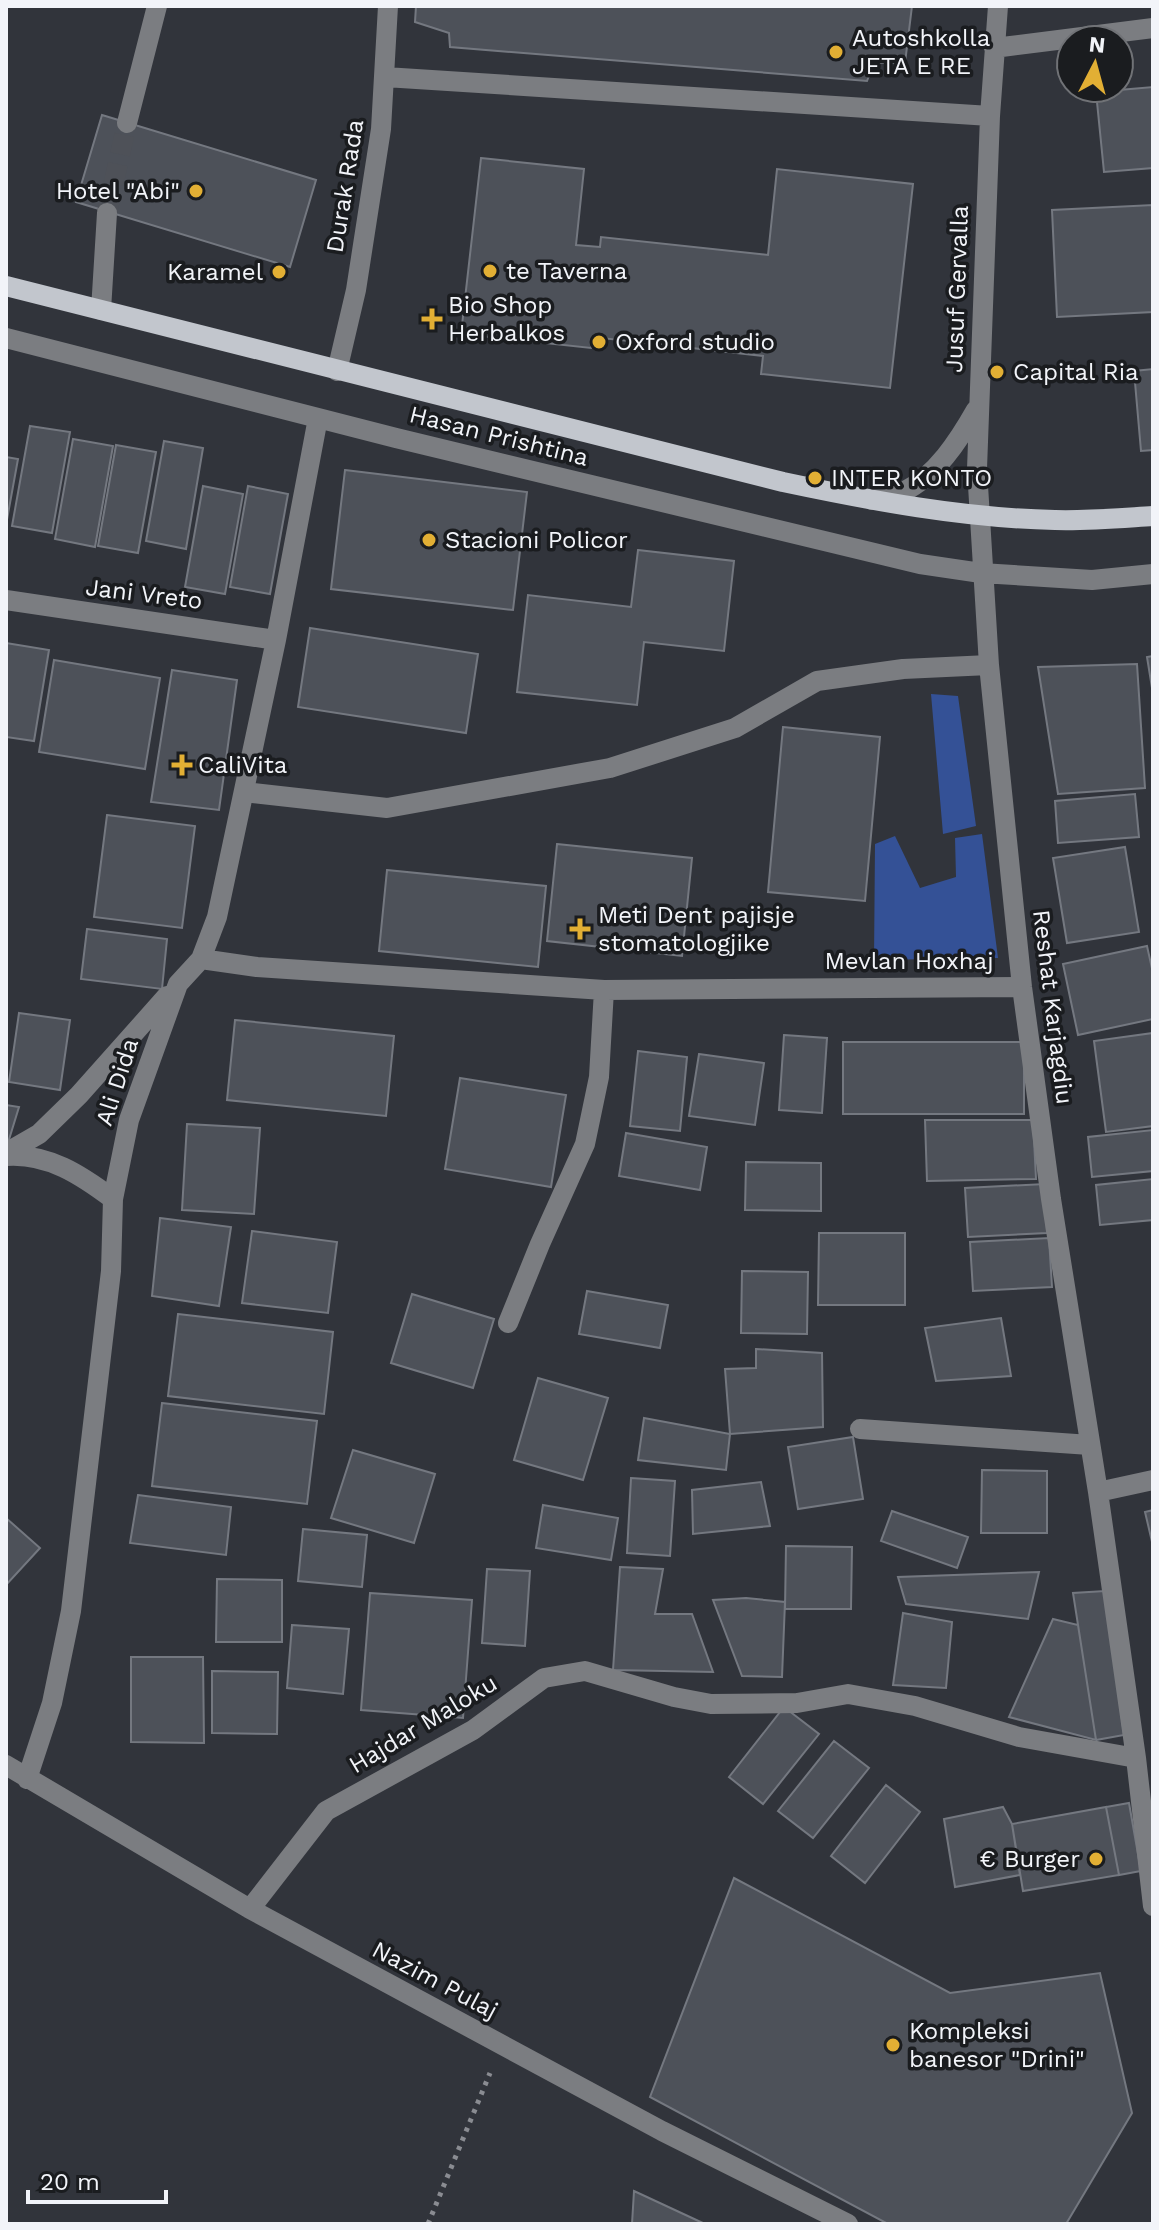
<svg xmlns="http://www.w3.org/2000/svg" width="1159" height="2230" viewBox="0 0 1159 2230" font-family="'Work Sans',sans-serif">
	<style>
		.green { fill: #345196 }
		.building { fill: #4d5159; stroke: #747880; stroke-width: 2 }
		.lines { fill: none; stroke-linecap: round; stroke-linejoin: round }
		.minor-tunnel { stroke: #4e5158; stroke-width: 20; stroke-dasharray: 20 10; stroke-linecap: butt }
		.path { stroke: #8a8c92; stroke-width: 5; stroke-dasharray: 4 6; stroke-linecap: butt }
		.minor { stroke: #7b7d81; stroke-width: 20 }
		.major { stroke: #c2c6cd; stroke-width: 20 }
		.poi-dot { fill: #e2af34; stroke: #1a1c1f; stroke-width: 3 }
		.labels { text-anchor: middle; stroke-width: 7; stroke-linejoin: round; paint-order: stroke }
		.poi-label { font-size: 24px; fill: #f2f4f9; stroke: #1a1c1f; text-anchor: start }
		.street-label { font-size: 24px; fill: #f2f4f9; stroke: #1a1c1f }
	</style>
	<rect width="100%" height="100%" fill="#31343b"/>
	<path class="green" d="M 931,694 L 958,696 L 976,826 L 943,834 Z
		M 982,834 L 998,958 L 874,960 L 875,844 L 895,836 L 920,888 L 956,877 L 955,838 Z"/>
	<path class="building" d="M 416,6 L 912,6 L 905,63 L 874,63 L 867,81 L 450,47 L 449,33 L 415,22 Z
		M 1153,87 L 1153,168 L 1104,172 L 1096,92 Z
		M 102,115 L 316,180 L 290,267 L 76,202 Z
		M 481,158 L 584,169 L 576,245 L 600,247 L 601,237 L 768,255 L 777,169 L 913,184 L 890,388 L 761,374 L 763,356 L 593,337 L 591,348 L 461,334 Z
		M 1153,205 L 1153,312 L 1057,317 L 1052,210 Z
		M 1153,369 L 1153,450 L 1141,451 L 1134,371 Z
		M 30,426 L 70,432 L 52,533 L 12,526 Z
		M 73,439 L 113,446 L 95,547 L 55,539 Z
		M 164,441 L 203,448 L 186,549 L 146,541 Z
		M 116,445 L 156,452 L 138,553 L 98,546 Z
		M 6,457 L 18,459 L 6,525 Z
		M 345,470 L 527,492 L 513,610 L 331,589 Z
		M 203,486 L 243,494 L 225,594 L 185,587 Z
		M 248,486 L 288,494 L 270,594 L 230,587 Z
		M 638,550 L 734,561 L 724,651 L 644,642 L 637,705 L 517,692 L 528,595 L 631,607 Z
		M 310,628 L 478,654 L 466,733 L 298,707 Z
		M 6,643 L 49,650 L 34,741 L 6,737 Z
		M 1153,656 L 1153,694 L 1147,657 Z
		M 54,660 L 160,678 L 145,769 L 39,752 Z
		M 1137,664 L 1145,788 L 1058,794 L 1038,667 Z
		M 172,670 L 237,680 L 219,810 L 151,802 Z
		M 783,727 L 880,737 L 865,901 L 768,892 Z
		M 1135,794 L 1139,837 L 1058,843 L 1055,801 Z
		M 107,815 L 195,826 L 182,928 L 94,917 Z
		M 557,844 L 692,858 L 682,956 L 547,941 Z
		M 1125,847 L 1139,932 L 1067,943 L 1053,858 Z
		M 387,870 L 546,886 L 538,967 L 379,951 Z
		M 87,929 L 167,939 L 162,989 L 81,979 Z
		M 1147,946 L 1153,973 L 1153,1019 L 1078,1035 L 1063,964 Z
		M 19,1013 L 70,1020 L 60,1090 L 9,1082 Z
		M 235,1020 L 394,1036 L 386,1116 L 227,1100 Z
		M 1153,1033 L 1153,1126 L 1106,1132 L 1094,1041 Z
		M 784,1035 L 827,1038 L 822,1113 L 779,1110 Z
		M 843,1042 L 1024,1042 L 1024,1114 L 843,1114 Z
		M 638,1051 L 687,1057 L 680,1131 L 630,1126 Z
		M 699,1054 L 764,1063 L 755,1125 L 689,1116 Z
		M 460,1078 L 566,1095 L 551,1187 L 445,1169 Z
		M 6,1105 L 19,1107 L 7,1146 L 6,1146 Z
		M 925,1120 L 1033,1120 L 1036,1179 L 927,1181 Z
		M 187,1124 L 260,1128 L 254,1214 L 182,1210 Z
		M 1153,1130 L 1153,1171 L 1092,1177 L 1088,1137 Z
		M 626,1133 L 707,1147 L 700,1190 L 619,1176 Z
		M 746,1162 L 821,1163 L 821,1211 L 745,1210 Z
		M 1153,1179 L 1153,1220 L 1100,1225 L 1096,1185 Z
		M 1045,1184 L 1047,1233 L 968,1237 L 965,1188 Z
		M 160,1218 L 231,1227 L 219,1306 L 152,1296 Z
		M 252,1231 L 337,1242 L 328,1313 L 242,1303 Z
		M 819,1233 L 905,1233 L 905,1305 L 818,1305 Z
		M 1049,1238 L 1052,1287 L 973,1291 L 970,1242 Z
		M 742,1271 L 808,1272 L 807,1334 L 741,1333 Z
		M 587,1291 L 668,1305 L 660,1348 L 579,1334 Z
		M 412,1294 L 494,1319 L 473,1388 L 391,1363 Z
		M 178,1314 L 333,1332 L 324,1414 L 168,1396 Z
		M 1001,1318 L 1011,1376 L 936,1381 L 925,1328 Z
		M 756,1349 L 822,1353 L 823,1427 L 730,1434 L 725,1369 L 756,1368 Z
		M 538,1378 L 608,1398 L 583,1480 L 514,1460 Z
		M 162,1403 L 317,1421 L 307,1504 L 152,1486 Z
		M 644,1418 L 730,1434 L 726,1470 L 638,1460 Z
		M 853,1437 L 863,1499 L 798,1509 L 788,1447 Z
		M 353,1450 L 435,1474 L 414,1543 L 331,1518 Z
		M 982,1470 L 1047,1471 L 1047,1533 L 981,1533 Z
		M 631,1478 L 675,1481 L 670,1556 L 627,1553 Z
		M 761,1482 L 770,1526 L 693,1534 L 692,1490 Z
		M 138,1495 L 231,1507 L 226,1555 L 130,1543 Z
		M 543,1505 L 618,1518 L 611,1560 L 536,1548 Z
		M 1153,1510 L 1153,1546 L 1145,1512 Z
		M 892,1511 L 968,1537 L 957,1568 L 881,1541 Z
		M 6,1518 L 40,1548 L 6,1585 Z
		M 303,1529 L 367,1535 L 362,1587 L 298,1581 Z
		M 786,1546 L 852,1547 L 851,1609 L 785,1609 Z
		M 620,1567 L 663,1569 L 655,1614 L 692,1614 L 713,1672 L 613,1670 Z
		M 487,1569 L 530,1571 L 525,1646 L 482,1643 Z
		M 1039,1572 L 1028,1619 L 906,1604 L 898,1577 Z
		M 217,1579 L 282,1580 L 282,1642 L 216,1642 Z
		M 1105,1591 L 1124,1735 L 1096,1740 L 1073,1593 Z
		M 370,1593 L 472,1600 L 463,1718 L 361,1710 Z
		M 746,1598 L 785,1602 L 782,1677 L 742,1676 L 713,1600 Z
		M 903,1613 L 952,1622 L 946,1688 L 893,1685 Z
		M 1053,1619 L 1078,1625 L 1096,1740 L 1009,1717 Z
		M 292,1625 L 349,1629 L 343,1694 L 287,1688 Z
		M 131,1657 L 203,1657 L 204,1743 L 131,1742 Z
		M 212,1671 L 278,1672 L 277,1734 L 212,1733 Z
		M 784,1707 L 819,1734 L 763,1804 L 729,1777 Z
		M 834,1741 L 869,1768 L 813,1838 L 778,1811 Z
		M 886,1785 L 920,1812 L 865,1883 L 831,1856 Z
		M 1129,1803 L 1141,1871 L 1119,1875 L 1106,1807 Z
		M 1003,1807 L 1012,1824 L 1020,1875 L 955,1887 L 944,1819 Z
		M 1106,1807 L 1119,1875 L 1023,1891 L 1012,1824 Z
		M 734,1878 L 950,1993 L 1100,1973 L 1132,2113 L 1066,2224 L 888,2224 L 650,2097 Z
		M 634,2191 L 705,2224 L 632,2224 Z"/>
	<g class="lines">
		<path class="minor-tunnel" d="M 107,213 L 127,123"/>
		<path class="path" d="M 428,2224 L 490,2073"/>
		<path class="minor" d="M 998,6 L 990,116 L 977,469 L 989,665 L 1022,987 L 1051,1199 L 1098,1492 L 1136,1758 L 1153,1906
			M 994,48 L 1153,28
			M 385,77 L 990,116
			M 127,123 L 157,6
			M 101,310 L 107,213
			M 6,338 L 396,438 L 920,564 L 981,573 L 1092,580 L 1153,574
			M 337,371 L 356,290 L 381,129 L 388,6
			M 872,500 C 882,497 894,496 903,492 C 936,476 959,440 976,410
			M 6,600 L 276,640
			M 244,792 L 387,808 L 610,768 L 735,728 L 817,681 L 903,669 L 989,665
			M 201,959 L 257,967 L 604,990 L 1022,987
			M 6,1153 L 39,1134 L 79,1095 L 167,996
			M 6,1156 C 48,1153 81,1175 113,1199
			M 508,1323 L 540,1244 L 585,1144 L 599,1077 L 604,990
			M 860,1429 L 1090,1445
			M 1098,1492 L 1153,1480
			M 6,1765 L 250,1909 L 662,2131 L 848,2224
			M 27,1779 L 52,1703 L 71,1611 L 111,1271 L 113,1199 L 129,1120 L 178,984 L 201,959 L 217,917 L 276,640 L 318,418
			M 250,1909 L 326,1811 L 473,1730 L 544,1678 L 585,1671 L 674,1697 L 711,1704 L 797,1703 L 848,1694 L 915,1706 L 1019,1737 L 1136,1758"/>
		<path class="major" d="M 6,286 L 783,482 C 873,501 963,518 1055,520 C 1088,521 1121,518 1153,516"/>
	</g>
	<g class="poi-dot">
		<circle cx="836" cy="52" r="8"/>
		<circle cx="196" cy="191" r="8"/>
		<circle cx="490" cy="271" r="8"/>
		<circle cx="279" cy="272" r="8"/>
		<path d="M428 307h8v8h8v8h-8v8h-8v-8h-8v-8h8z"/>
		<circle cx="599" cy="342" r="8"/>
		<circle cx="997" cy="372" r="8"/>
		<circle cx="815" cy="478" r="8"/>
		<circle cx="429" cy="540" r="8"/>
		<path d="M178 753h8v8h8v8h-8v8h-8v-8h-8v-8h8z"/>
		<path d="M576 917h8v8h8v8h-8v8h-8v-8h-8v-8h8z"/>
		<circle cx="1096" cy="1859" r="8"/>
		<circle cx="893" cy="2045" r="8"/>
	</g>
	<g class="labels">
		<g class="poi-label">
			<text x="852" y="46">Autoshkolla<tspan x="852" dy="28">JETA E RE</tspan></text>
			<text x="180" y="199" text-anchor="end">Hotel "Abi"</text>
			<text x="506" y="279">te Taverna</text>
			<text x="263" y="280" text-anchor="end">Karamel</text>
			<text x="448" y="313">Bio Shop<tspan x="448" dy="28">Herbalkos</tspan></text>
			<text x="615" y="350">Oxford studio</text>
			<text x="1013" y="380">Capital Ria</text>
			<text x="831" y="486">INTER KONTO</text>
			<text x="445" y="548">Stacioni Policor</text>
			<text x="198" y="773">CaliVita</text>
			<text x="598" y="923">Meti Dent pajisje<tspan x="598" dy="28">stomatologjike</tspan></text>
			<text x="1080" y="1867" text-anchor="end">€ Burger</text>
			<text x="909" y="2039">Kompleksi<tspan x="909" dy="28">banesor "Drini"</tspan></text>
		</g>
		<g class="street-label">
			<text transform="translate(345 186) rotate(-81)" y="8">Durak Rada</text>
			<text transform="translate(957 289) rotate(-88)" y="8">Jusuf Gervalla</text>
			<text transform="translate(499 436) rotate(14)" y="8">Hasan Prishtina</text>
			<text transform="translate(144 594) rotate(7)" y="8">Jani Vreto</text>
			<text x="909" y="969">Mevlan Hoxhaj</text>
			<text transform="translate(1053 1007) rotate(83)" y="8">Reshat Karjagdiu</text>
			<text transform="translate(117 1082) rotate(-72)" y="8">Ali Dida</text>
			<text transform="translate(423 1724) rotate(-31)" y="8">Hajdar Maloku</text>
			<text transform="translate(435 1980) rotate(28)" y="8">Nazim Pulaj</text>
		</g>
	</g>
	<rect width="1159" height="2230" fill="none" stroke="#f2f4f9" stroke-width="16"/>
	<g transform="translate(1095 64) rotate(6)"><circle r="38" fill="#1a1c1f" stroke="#707276" stroke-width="2"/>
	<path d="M0-6L14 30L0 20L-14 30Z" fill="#e2af34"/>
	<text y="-12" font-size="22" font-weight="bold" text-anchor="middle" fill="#f2f4f9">N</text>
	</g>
	<path d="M28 2190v12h138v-12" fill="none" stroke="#f2f4f9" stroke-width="4"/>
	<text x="40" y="2190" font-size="24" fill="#f2f4f9" stroke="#1a1c1f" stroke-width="6" paint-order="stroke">20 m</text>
</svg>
